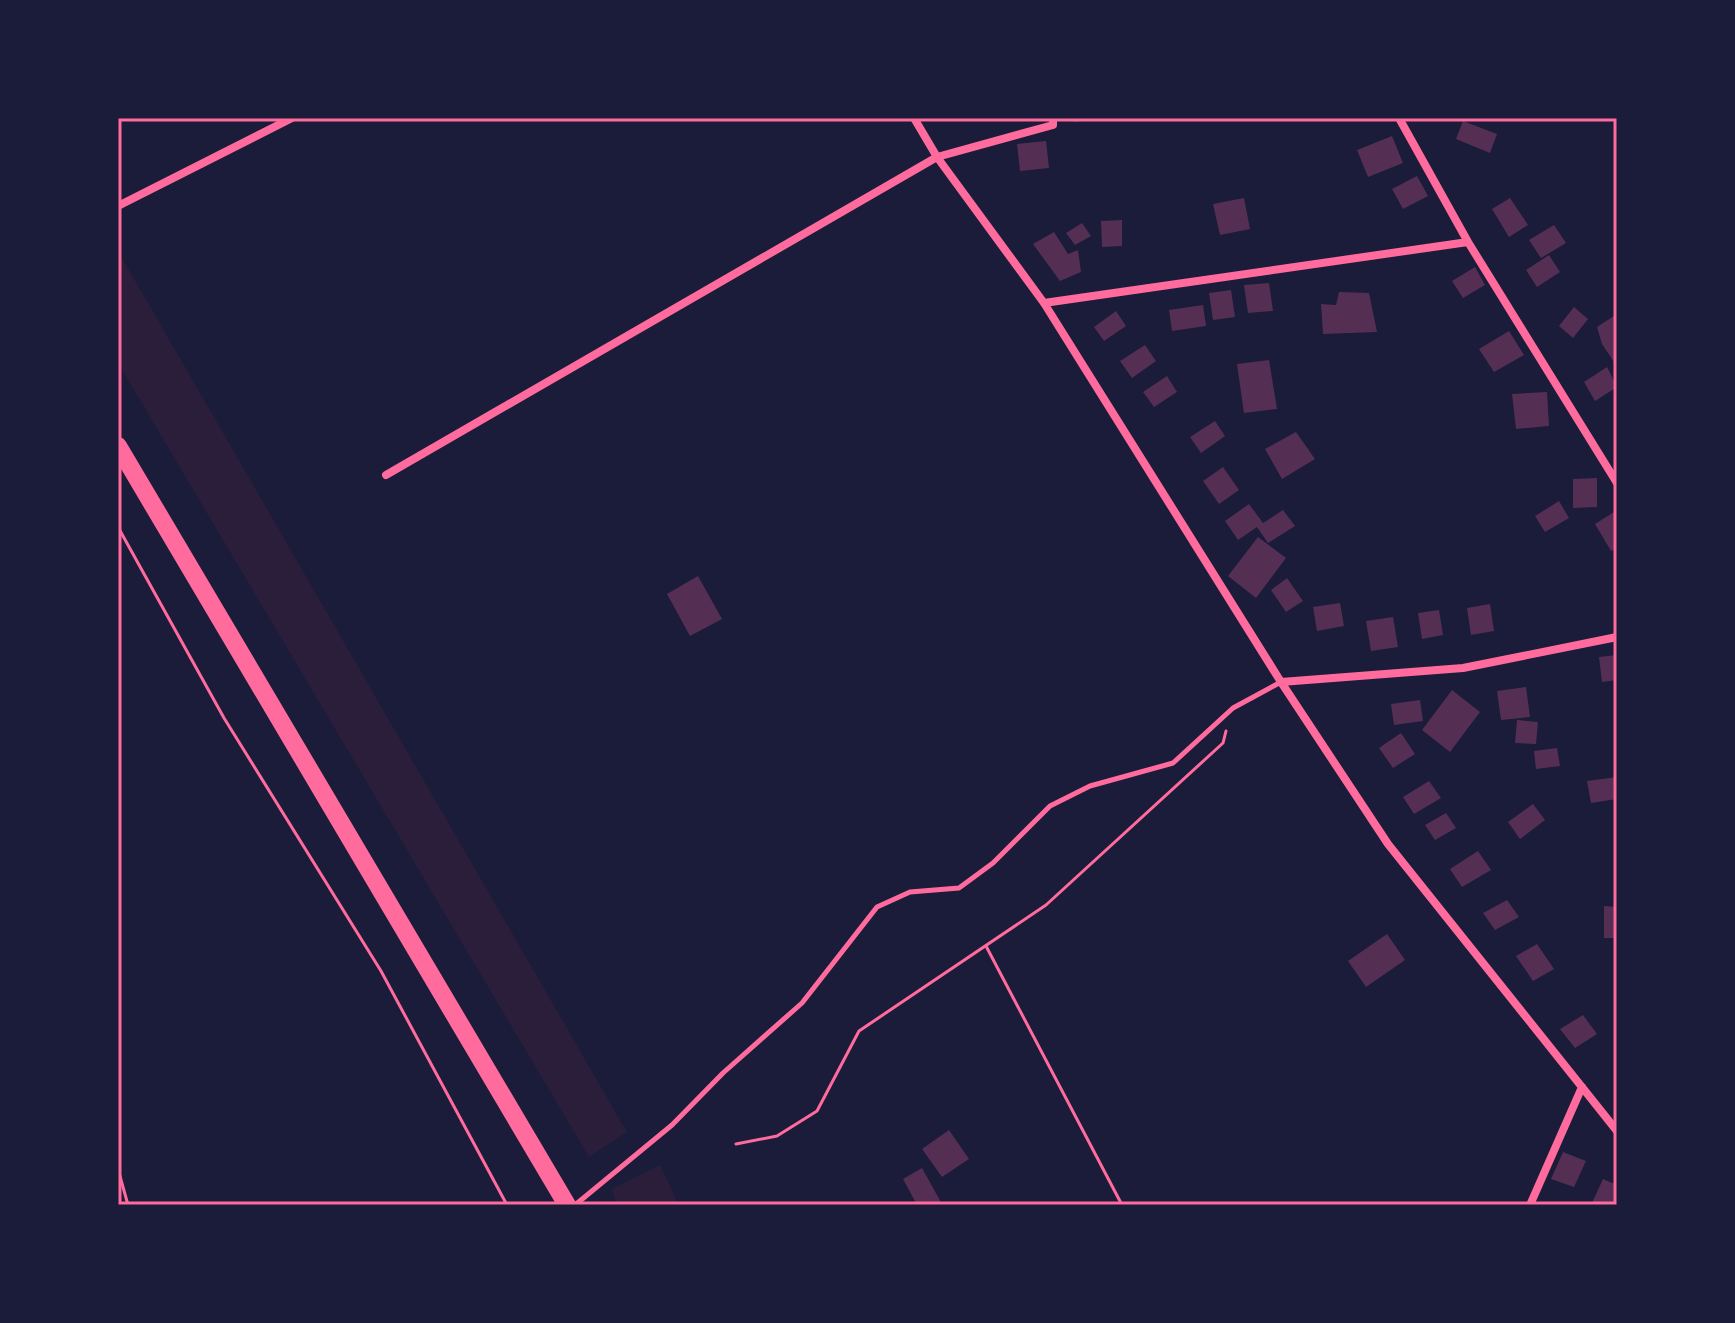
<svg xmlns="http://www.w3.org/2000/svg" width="1735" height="1323" viewBox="0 0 1735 1323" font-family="Barlow,sans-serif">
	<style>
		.green { fill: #2a1e3b }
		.building { fill: #542f53 }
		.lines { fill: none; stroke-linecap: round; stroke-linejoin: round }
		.path { stroke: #ff6b9d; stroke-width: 3 }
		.service { stroke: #ff6b9d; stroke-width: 5 }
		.minor { stroke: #ff6b9d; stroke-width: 8 }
		.trunk { stroke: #ff6b9d; stroke-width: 18 }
		.neatline { fill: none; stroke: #ff6b9d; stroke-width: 3 }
	</style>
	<rect width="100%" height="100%" fill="#1b1b3a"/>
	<path class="green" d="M 118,251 L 627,1132 L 589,1157 L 118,363 Z
		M 660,1165 L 679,1205 L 616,1205 L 612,1189 Z"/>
	<path class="building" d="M 1073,118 L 1096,118 L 1096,120 L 1073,122 Z
		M 1463,121 L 1497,134 L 1490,153 L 1456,139 Z
		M 1392,136 L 1403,163 L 1368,177 L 1357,150 Z
		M 1046,141 L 1049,168 L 1020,171 L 1017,144 Z
		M 1417,176 L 1428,196 L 1403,209 L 1392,189 Z
		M 1244,198 L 1250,229 L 1220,235 L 1213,204 Z
		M 1510,198 L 1528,225 L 1509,237 L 1492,209 Z
		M 1122,220 L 1122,246 L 1102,247 L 1101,221 Z
		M 1082,223 L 1091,236 L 1075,245 L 1066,233 Z
		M 1554,225 L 1566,243 L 1541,258 L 1529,240 Z
		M 1054,232 L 1068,254 L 1078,250 L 1081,272 L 1060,281 L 1033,244 Z
		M 1549,255 L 1560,272 L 1537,287 L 1526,270 Z
		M 1475,267 L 1485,285 L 1463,298 L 1452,281 Z
		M 1269,283 L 1273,311 L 1248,313 L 1244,285 Z
		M 1231,290 L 1235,317 L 1213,320 L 1209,293 Z
		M 1339,292 L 1369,293 L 1377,332 L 1323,334 L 1321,304 L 1336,305 Z
		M 1203,305 L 1206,326 L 1172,331 L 1169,310 Z
		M 1574,307 L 1588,319 L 1573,338 L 1559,326 Z
		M 1116,311 L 1126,326 L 1104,341 L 1094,327 Z
		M 1617,314 L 1617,360 L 1614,362 L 1602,344 L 1597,327 Z
		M 1509,331 L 1524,355 L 1494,372 L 1479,349 Z
		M 1145,345 L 1156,361 L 1132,378 L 1120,361 Z
		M 1269,360 L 1277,409 L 1244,413 L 1237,364 Z
		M 1607,367 L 1617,387 L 1595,401 L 1584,382 Z
		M 1167,376 L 1177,392 L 1154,407 L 1143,392 Z
		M 1547,392 L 1549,426 L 1516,429 L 1512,394 Z
		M 1215,421 L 1225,436 L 1201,453 L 1190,437 Z
		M 1296,432 L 1315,459 L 1282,479 L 1265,449 Z
		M 1223,467 L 1239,490 L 1219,504 L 1203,481 Z
		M 1597,478 L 1597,507 L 1573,508 L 1573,479 Z
		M 1559,501 L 1569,518 L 1545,532 L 1535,516 Z
		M 1249,504 L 1263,523 L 1283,510 L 1295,526 L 1268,543 L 1257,527 L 1238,540 L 1225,521 Z
		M 1614,512 L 1617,518 L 1617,548 L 1611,551 L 1595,524 Z
		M 1258,537 L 1286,558 L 1256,598 L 1228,576 Z
		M 698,576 L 722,619 L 690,636 L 667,594 Z
		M 1287,578 L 1303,601 L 1286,612 L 1271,590 Z
		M 1340,603 L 1344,626 L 1317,631 L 1313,607 Z
		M 1490,604 L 1494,631 L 1471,635 L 1467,608 Z
		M 1439,610 L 1443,635 L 1422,639 L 1418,613 Z
		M 1393,617 L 1398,647 L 1371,651 L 1366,621 Z
		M 1617,655 L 1617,680 L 1602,682 L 1599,657 Z
		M 1526,687 L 1530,717 L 1501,720 L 1497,691 Z
		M 1452,690 L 1480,712 L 1450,752 L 1422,730 Z
		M 1420,700 L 1423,721 L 1394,725 L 1391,704 Z
		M 1517,720 L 1538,722 L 1536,744 L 1515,743 Z
		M 1401,733 L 1415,754 L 1393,768 L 1379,748 Z
		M 1557,748 L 1560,766 L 1536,769 L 1534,751 Z
		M 1617,777 L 1617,799 L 1591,803 L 1587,781 Z
		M 1429,781 L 1441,798 L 1414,814 L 1403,797 Z
		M 1533,804 L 1545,820 L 1520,839 L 1508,822 Z
		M 1446,813 L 1456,828 L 1435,840 L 1425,825 Z
		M 1478,851 L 1491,870 L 1462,887 L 1450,869 Z
		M 1507,900 L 1519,917 L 1495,930 L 1483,913 Z
		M 1604,906 L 1617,907 L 1617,938 L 1604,938 Z
		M 1387,934 L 1405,960 L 1366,987 L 1348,961 Z
		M 1537,944 L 1554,969 L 1533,981 L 1516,956 Z
		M 1583,1015 L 1597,1034 L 1575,1048 L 1560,1029 Z
		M 949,1130 L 969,1159 L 942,1177 L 922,1149 Z
		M 1563,1152 L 1586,1161 L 1574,1187 L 1551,1179 Z
		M 922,1168 L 942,1204 L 940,1205 L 917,1205 L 903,1179 Z
		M 1603,1179 L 1617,1185 L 1617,1205 L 1591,1205 Z"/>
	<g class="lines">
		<path class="path" d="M 118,527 L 224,718 L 381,971 L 507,1205
			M 986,946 L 1122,1205
			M 736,1144 L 777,1136 L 817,1111 L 859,1031 L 1046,905 L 1223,743 L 1226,731
			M 118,1169 L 128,1205"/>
		<path class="service" d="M 575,1205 L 672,1125 L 723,1073 L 802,1003 L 877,907 L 910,892 L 959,888 L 993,863 L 1050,806 L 1090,786 L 1173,763 L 1233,708 L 1281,682"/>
		<path class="minor" d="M 914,118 L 937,157 L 1044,303 L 1281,682 L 1388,844 L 1617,1131
			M 1399,118 L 1468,242 L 1617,483
			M 118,206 L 292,118
			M 1044,303 L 1468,242
			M 386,475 L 937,157 L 1053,125 L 1053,118
			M 1281,682 L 1463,668 L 1617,637
			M 1530,1205 L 1582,1087"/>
		<path class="trunk" d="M 118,446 L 567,1205"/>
	</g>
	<rect width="1735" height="1323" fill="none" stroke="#1b1b3a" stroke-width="240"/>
	<rect x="120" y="120" width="1495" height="1083" class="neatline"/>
</svg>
